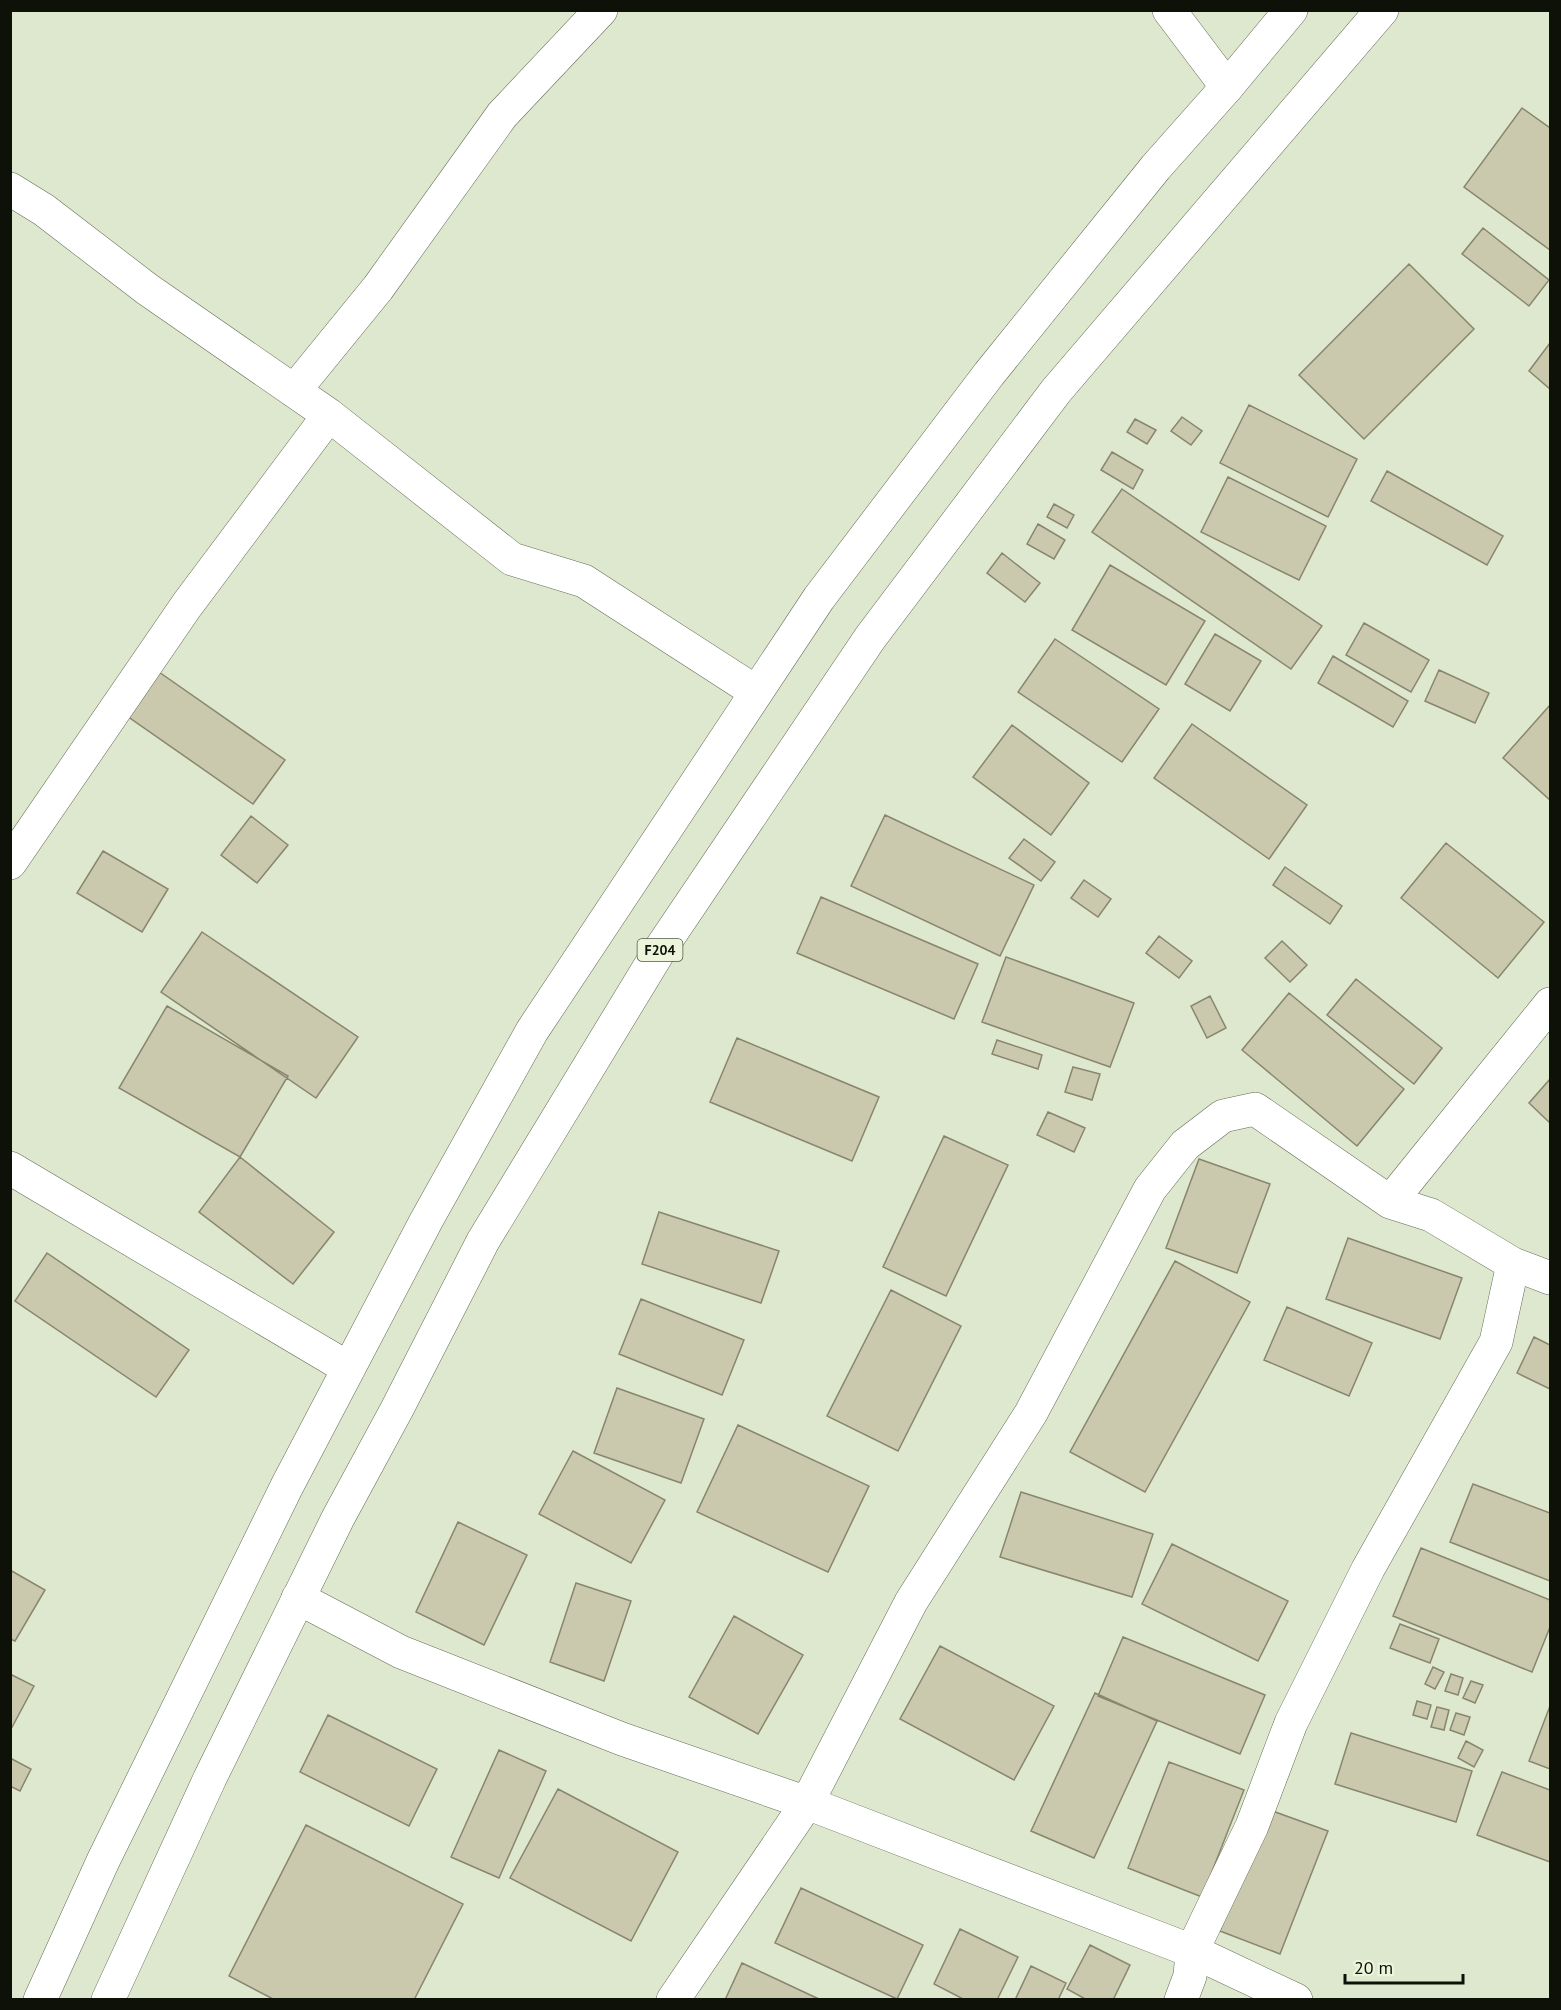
<svg xmlns="http://www.w3.org/2000/svg" width="1561" height="2010" viewBox="0 0 1561 2010" font-family="'PT Sans',sans-serif">
	<style>
		.building { fill: #cac8ad; stroke: #88866d; stroke-width: 1.5 }
		.lines { fill: none; stroke-linecap: round; stroke-linejoin: round }
		.minor-casing { stroke: #646c55; stroke-width: 34 }
		.major-casing { stroke: #646c55; stroke-width: 34 }
		.minor { stroke: #fff; stroke-width: 33 }
		.major { stroke: #fff; stroke-width: 33 }
		.labels { text-anchor: middle; stroke-width: 4.5; stroke-linejoin: round; paint-order: stroke }
		.shield { fill: #ecf5db; stroke: #515547; stroke-width: 1.5 }
		.shield-label { font-size: 14px; font-weight: bold; fill: #0e1108 }
	</style>
	<rect width="100%" height="100%" fill="#dee8ce"/>
	<path class="building" d="M 1522,108 L 1550,128 L 1550,250 L 1464,187 Z
		M 1483,228 L 1549,280 L 1529,306 L 1462,254 Z
		M 1409,264 L 1474,329 L 1364,439 L 1299,375 Z
		M 1550,343 L 1550,389 L 1529,371 Z
		M 1249,405 L 1357,459 L 1328,517 L 1220,463 Z
		M 1182,417 L 1202,431 L 1191,445 L 1171,431 Z
		M 1135,419 L 1156,430 L 1147,444 L 1127,432 Z
		M 1112,452 L 1143,470 L 1133,489 L 1101,470 Z
		M 1387,471 L 1503,536 L 1487,565 L 1371,501 Z
		M 1228,477 L 1326,526 L 1299,580 L 1201,532 Z
		M 1122,489 L 1322,626 L 1291,669 L 1092,532 Z
		M 1054,504 L 1074,515 L 1067,528 L 1047,517 Z
		M 1038,524 L 1065,540 L 1054,559 L 1027,544 Z
		M 1002,553 L 1040,583 L 1025,602 L 987,573 Z
		M 1110,565 L 1205,621 L 1166,685 L 1072,630 Z
		M 1364,623 L 1429,660 L 1411,692 L 1346,655 Z
		M 1215,634 L 1261,661 L 1230,711 L 1185,684 Z
		M 1055,639 L 1159,709 L 1122,762 L 1018,692 Z
		M 1333,656 L 1408,701 L 1393,727 L 1318,683 Z
		M 1439,670 L 1489,693 L 1475,723 L 1425,701 Z
		M 159,672 L 285,760 L 253,804 L 127,716 Z
		M 1550,705 L 1550,800 L 1503,758 Z
		M 1192,724 L 1307,805 L 1269,859 L 1154,778 Z
		M 1012,725 L 1089,783 L 1051,835 L 973,777 Z
		M 885,815 L 1034,885 L 1000,956 L 851,886 Z
		M 251,816 L 288,845 L 257,883 L 221,855 Z
		M 1024,839 L 1055,862 L 1041,881 L 1009,858 Z
		M 1446,843 L 1544,922 L 1498,978 L 1401,898 Z
		M 103,851 L 168,889 L 142,932 L 77,893 Z
		M 1285,867 L 1342,906 L 1330,924 L 1273,885 Z
		M 1084,880 L 1111,899 L 1098,917 L 1071,898 Z
		M 821,897 L 978,964 L 954,1019 L 797,953 Z
		M 202,932 L 358,1037 L 316,1098 L 161,992 Z
		M 1159,936 L 1192,961 L 1179,978 L 1146,953 Z
		M 1282,941 L 1307,965 L 1290,982 L 1265,958 Z
		M 1006,957 L 1134,1003 L 1110,1067 L 982,1022 Z
		M 1356,979 L 1442,1048 L 1414,1084 L 1327,1015 Z
		M 1289,993 L 1404,1089 L 1357,1146 L 1242,1050 Z
		M 1210,996 L 1226,1028 L 1207,1038 L 1191,1006 Z
		M 167,1006 L 288,1076 L 240,1157 L 119,1088 Z
		M 737,1038 L 879,1097 L 852,1161 L 710,1102 Z
		M 997,1040 L 1042,1055 L 1038,1069 L 992,1054 Z
		M 1073,1067 L 1100,1074 L 1092,1100 L 1065,1092 Z
		M 1550,1079 L 1550,1123 L 1529,1103 Z
		M 1048,1112 L 1085,1128 L 1074,1152 L 1037,1135 Z
		M 944,1136 L 1008,1165 L 946,1296 L 883,1267 Z
		M 240,1157 L 334,1232 L 293,1284 L 199,1212 Z
		M 1199,1159 L 1270,1184 L 1237,1273 L 1166,1248 Z
		M 659,1212 L 779,1251 L 761,1303 L 642,1264 Z
		M 1348,1238 L 1462,1278 L 1440,1339 L 1326,1299 Z
		M 47,1253 L 189,1350 L 156,1397 L 15,1301 Z
		M 1175,1261 L 1250,1302 L 1145,1492 L 1070,1452 Z
		M 891,1290 L 961,1326 L 898,1451 L 827,1416 Z
		M 641,1299 L 744,1340 L 722,1395 L 619,1354 Z
		M 1287,1307 L 1372,1343 L 1349,1396 L 1264,1360 Z
		M 1534,1337 L 1550,1345 L 1550,1389 L 1517,1373 Z
		M 617,1388 L 704,1419 L 681,1483 L 594,1453 Z
		M 738,1425 L 869,1486 L 828,1572 L 697,1512 Z
		M 573,1451 L 665,1500 L 631,1563 L 539,1514 Z
		M 1473,1484 L 1550,1513 L 1550,1581 L 1450,1542 Z
		M 1021,1492 L 1153,1534 L 1132,1597 L 1000,1557 Z
		M 458,1522 L 527,1555 L 484,1645 L 416,1612 Z
		M 1172,1544 L 1288,1601 L 1258,1661 L 1142,1604 Z
		M 1421,1548 L 1550,1600 L 1550,1627 L 1532,1672 L 1393,1616 Z
		M 10,1570 L 45,1590 L 15,1641 L 10,1639 Z
		M 576,1583 L 631,1601 L 604,1681 L 550,1662 Z
		M 734,1616 L 803,1655 L 758,1734 L 689,1697 Z
		M 1400,1624 L 1439,1639 L 1430,1663 L 1390,1648 Z
		M 1123,1637 L 1265,1695 L 1240,1754 L 1098,1696 Z
		M 940,1646 L 1054,1706 L 1014,1780 L 900,1719 Z
		M 1433,1667 L 1444,1672 L 1435,1689 L 1425,1684 Z
		M 10,1674 L 34,1686 L 10,1731 Z
		M 1451,1674 L 1463,1678 L 1458,1695 L 1445,1691 Z
		M 1471,1681 L 1483,1685 L 1475,1703 L 1463,1698 Z
		M 1095,1693 L 1157,1721 L 1094,1858 L 1031,1831 Z
		M 1417,1701 L 1431,1705 L 1427,1719 L 1413,1715 Z
		M 1550,1706 L 1550,1769 L 1529,1761 Z
		M 1437,1707 L 1449,1710 L 1444,1730 L 1431,1727 Z
		M 1456,1713 L 1470,1717 L 1464,1735 L 1450,1730 Z
		M 328,1715 L 437,1769 L 409,1826 L 300,1772 Z
		M 1351,1733 L 1472,1771 L 1456,1822 L 1335,1784 Z
		M 1466,1741 L 1483,1750 L 1474,1767 L 1458,1758 Z
		M 499,1750 L 546,1771 L 499,1878 L 451,1857 Z
		M 10,1758 L 31,1769 L 20,1791 L 10,1786 Z
		M 1169,1762 L 1244,1790 L 1202,1897 L 1128,1868 Z
		M 1502,1772 L 1550,1790 L 1550,1862 L 1477,1835 Z
		M 558,1789 L 678,1852 L 631,1941 L 510,1878 Z
		M 1267,1809 L 1328,1831 L 1280,1954 L 1220,1931 Z
		M 306,1825 L 463,1904 L 414,2000 L 275,2000 L 229,1976 Z
		M 801,1888 L 923,1945 L 897,1999 L 775,1943 Z
		M 960,1929 L 1018,1957 L 997,2000 L 965,2000 L 934,1984 Z
		M 1090,1945 L 1130,1965 L 1113,2000 L 1087,2000 L 1067,1989 Z
		M 742,1963 L 821,2000 L 725,2000 Z
		M 1031,1966 L 1066,1983 L 1058,2000 L 1015,2000 Z"/>
	<g class="lines">
		<defs>
			<path id="minor" d="M 1169,10 L 1227,87
				M 10,189 L 44,210 L 147,289 L 329,415 L 512,559 L 584,581 L 756,692
				M 294,391 L 378,288 L 502,115 L 601,10
				M 10,863 L 187,605 L 329,415
				M 10,1168 L 348,1368
				M 1390,1202 L 1550,1004
				M 298,1598 L 401,1652 L 622,1739 L 807,1803 L 1192,1951 L 1296,2000
				M 673,2000 L 807,1803 L 911,1602 L 1031,1413 L 1150,1189 L 1185,1145 L 1223,1116 L 1255,1109 L 1390,1202 L 1431,1215 L 1513,1264 L 1550,1278
				M 1181,2000 L 1190,1976 L 1192,1951 L 1252,1826 L 1291,1723 L 1368,1569 L 1496,1342 L 1513,1264"/>
			<path id="major" d="M 40,2000 L 103,1861 L 287,1486 L 426,1221 L 532,1031 L 819,598 L 989,374 L 1156,167 L 1227,87 L 1291,10
				M 108,2000 L 210,1778 L 338,1518 L 397,1409 L 483,1241 L 661,948 L 870,638 L 1056,391 L 1382,10"/>
		</defs>
		<use href="#minor" class="minor-casing"/>
		<use href="#major" class="major-casing"/>
		<use href="#minor" class="minor"/>
		<use href="#major" class="major"/>
	</g>
	<g class="labels">
		<rect class="shield" x="637.5" y="939" width="45" height="22" rx="4.5"/>
		<g class="shield-label">
			<text x="660" y="955">F204</text>
		</g>
	</g>
	<rect width="1561" height="2010" fill="none" stroke="#0e1108" stroke-width="24"/>
	<path d="M1345 1974v9h118v-9" fill="none" stroke="#0e1108" stroke-width="3"/>
	<text x="1354" y="1974" font-size="18" fill="#0e1108" stroke="#ecf5db" stroke-width="4.5" paint-order="stroke">20 m</text>
</svg>
